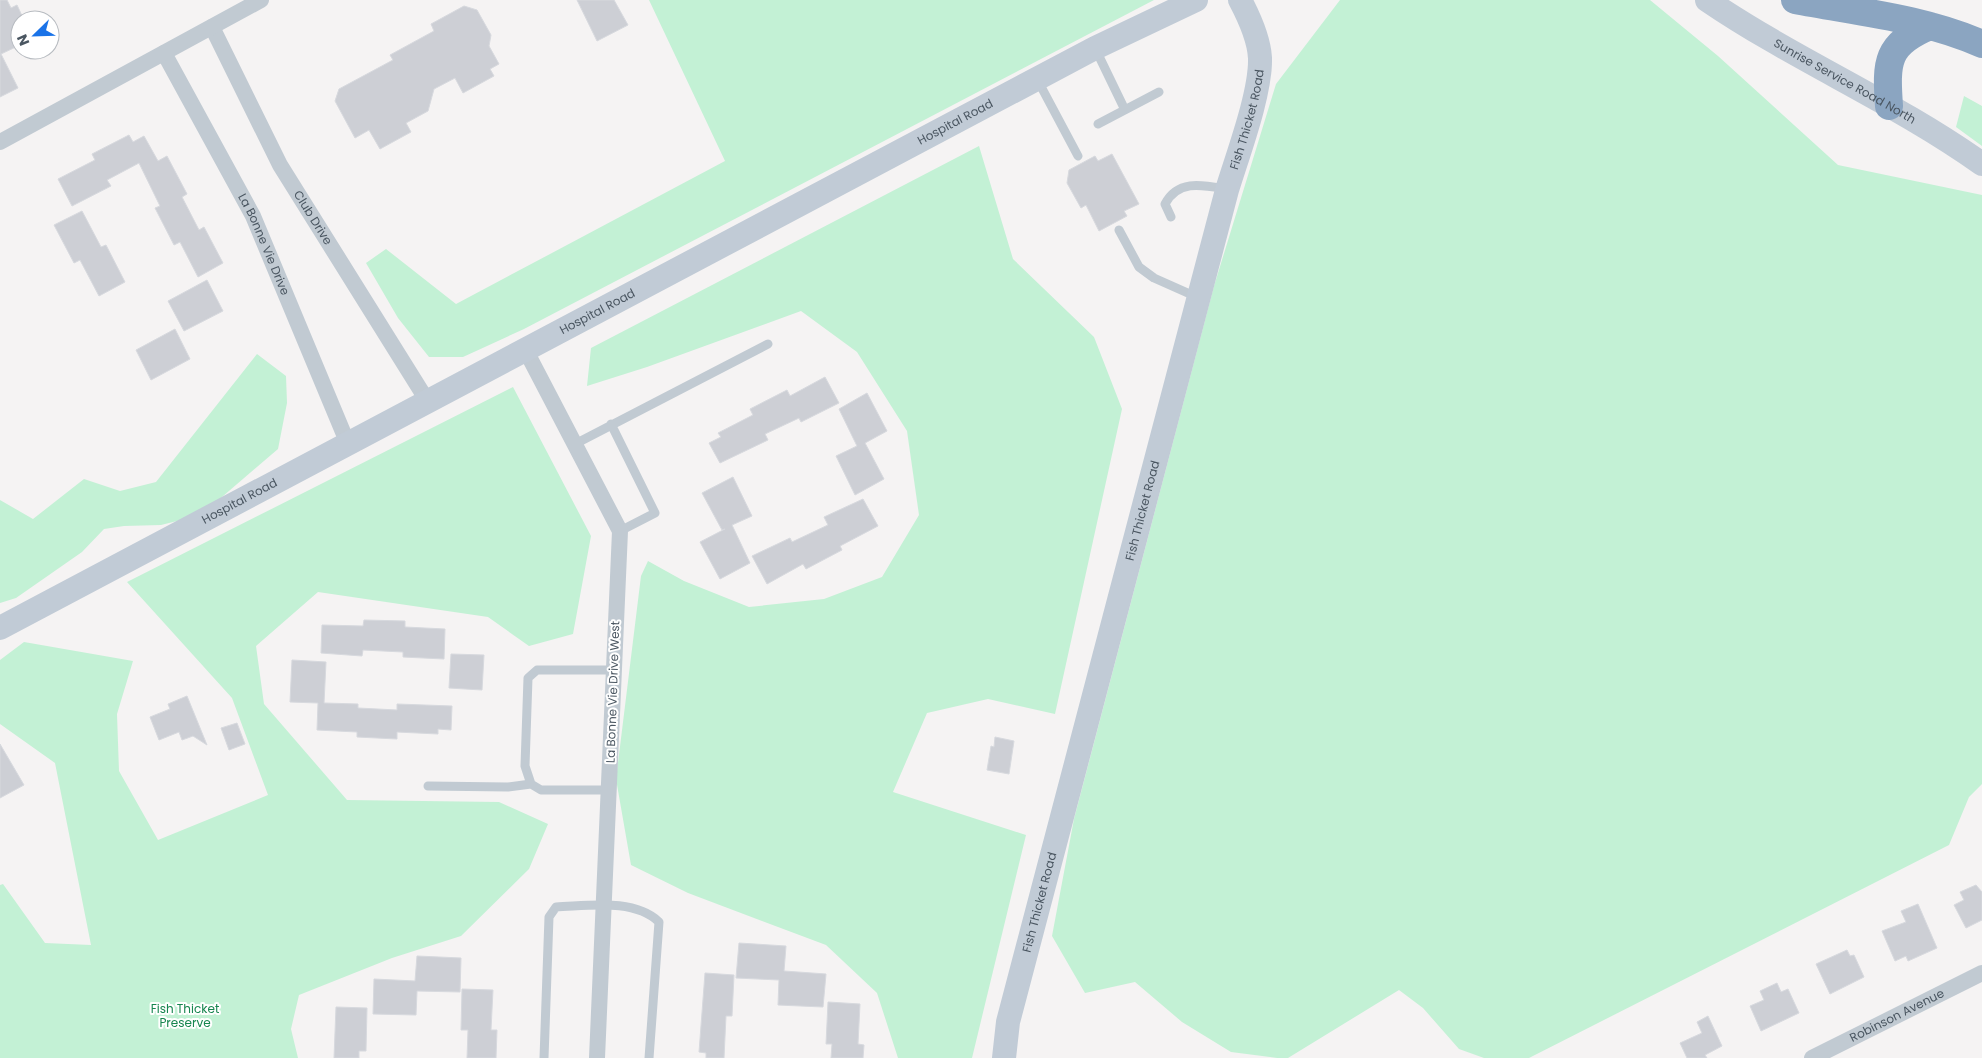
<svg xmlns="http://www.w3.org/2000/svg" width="1982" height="1058" viewBox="0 0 1982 1058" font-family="Poppins,sans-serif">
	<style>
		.green { fill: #c3f1d5 }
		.building { fill: #cdcfd5; stroke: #d7d9de }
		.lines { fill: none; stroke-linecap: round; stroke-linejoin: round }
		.lane { stroke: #c1cad2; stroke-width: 9 }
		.street { stroke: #c1cad2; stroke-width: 16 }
		.secondary { stroke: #c1cbd6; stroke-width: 24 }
		.highway { stroke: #8ba5c1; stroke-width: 28 }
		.labels { text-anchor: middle; stroke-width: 4; stroke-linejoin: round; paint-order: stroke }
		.street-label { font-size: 12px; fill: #4a5661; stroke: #fff }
		.park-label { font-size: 12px; fill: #17864f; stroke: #fff }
	</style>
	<rect width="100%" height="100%" fill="#f5f3f3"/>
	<path class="green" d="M 649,0 L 1154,0 L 524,329 L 463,357 L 429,357 L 398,318 L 366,263 L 386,249 L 456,304 L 725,161 Z
		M 1340,0 L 1650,0 L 1718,56 L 1838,165 L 1982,195 L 1982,784 L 1969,797 L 1949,845 L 1529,1058 L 1484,1058 L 1459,1049 L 1423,1008 L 1399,990 L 1288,1058 L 1277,1058 L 1231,1052 L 1182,1022 L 1135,982 L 1085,993 L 1052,936 L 1074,819 L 1214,286 L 1276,84 Z
		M 1964,96 L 1982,106 L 1982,146 L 1956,127 Z
		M 979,146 L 1013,259 L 1094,337 L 1122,409 L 1055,714 L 988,699 L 927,713 L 893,792 L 1026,835 L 972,1058 L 898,1058 L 877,993 L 826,945 L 688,893 L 631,865 L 616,779 L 641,576 L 648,561 L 684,581 L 749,607 L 824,599 L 882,577 L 919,515 L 907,431 L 857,352 L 801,311 L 647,367 L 587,386 L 591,348 Z
		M 257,354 L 286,376 L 287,403 L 278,449 L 201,515 L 161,525 L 124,526 L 104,529 L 82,552 L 16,598 L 0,603 L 0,500 L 33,519 L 84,479 L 120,491 L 156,482 Z
		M 513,387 L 591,536 L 573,634 L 529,646 L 488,617 L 318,592 L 256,646 L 264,704 L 347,800 L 499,802 L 548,824 L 529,869 L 461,936 L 392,958 L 299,995 L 291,1029 L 298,1058 L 0,1058 L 0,885 L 3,884 L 45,943 L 91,945 L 55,763 L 0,724 L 0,660 L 24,642 L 133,661 L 117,714 L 119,771 L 158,840 L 268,795 L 232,698 L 127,582 Z"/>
	<path class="building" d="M 0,0 L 7,0 L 11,8 L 17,5 L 24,20 L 20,20 L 20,45 L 1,54 L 18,88 L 0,97 Z
		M 577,0 L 614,0 L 628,25 L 597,41 Z
		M 464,6 L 477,10 L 491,35 L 489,46 L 499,64 L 490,69 L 494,76 L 463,93 L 455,78 L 434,89 L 428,111 L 406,123 L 411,132 L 380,149 L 369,130 L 355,138 L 335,101 L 339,89 L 393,60 L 390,55 L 434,31 L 431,24 Z
		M 129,135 L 133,142 L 144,136 L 158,161 L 167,156 L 187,194 L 182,197 L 199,230 L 204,227 L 223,263 L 198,277 L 180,242 L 174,245 L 155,208 L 160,206 L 139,163 L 107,180 L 111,186 L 72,206 L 58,179 L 95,160 L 92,154 Z
		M 1112,154 L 1139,204 L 1124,211 L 1127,216 L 1099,231 L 1086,205 L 1081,208 L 1067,183 L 1069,170 L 1095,156 L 1098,161 Z
		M 82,211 L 101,247 L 106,245 L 125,282 L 99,296 L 80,260 L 74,263 L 54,225 Z
		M 207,280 L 223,311 L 184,331 L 168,301 Z
		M 175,329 L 190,359 L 151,380 L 136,350 Z
		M 825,377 L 839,403 L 801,422 L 799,418 L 765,434 L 768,440 L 720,463 L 709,443 L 721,437 L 718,433 L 753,415 L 750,409 L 787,390 L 790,396 Z
		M 867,393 L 887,431 L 865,443 L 884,479 L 855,495 L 836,456 L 857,446 L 839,409 Z
		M 733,477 L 752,516 L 732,525 L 750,563 L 720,579 L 700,542 L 725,529 L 722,530 L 702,493 Z
		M 863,499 L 878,526 L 840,546 L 842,550 L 806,569 L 803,564 L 767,584 L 752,556 L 790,538 L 792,542 L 828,525 L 824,517 Z
		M 364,620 L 405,621 L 405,627 L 445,629 L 444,659 L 403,657 L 403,652 L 363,650 L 362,656 L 321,653 L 322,625 L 363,626 Z
		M 451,654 L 484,655 L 482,690 L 449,688 Z
		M 292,660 L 326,662 L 324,703 L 358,704 L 358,708 L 397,710 L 397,704 L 452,706 L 451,730 L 438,729 L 438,734 L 397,732 L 397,739 L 357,737 L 357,732 L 317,730 L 318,703 L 290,702 Z
		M 187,696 L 207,745 L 193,736 L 182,740 L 179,732 L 159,740 L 150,717 L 170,709 L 168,704 Z
		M 237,723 L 245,744 L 229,750 L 221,728 Z
		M 995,737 L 1014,741 L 1009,774 L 987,770 L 991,746 L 994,747 Z
		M 0,744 L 24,785 L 0,798 Z
		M 1976,885 L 1982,892 L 1982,920 L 1966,928 L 1954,905 L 1964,900 L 1960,892 Z
		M 1918,904 L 1937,948 L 1908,961 L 1906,956 L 1895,961 L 1882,931 L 1906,922 L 1901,911 Z
		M 739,943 L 786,946 L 784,971 L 826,974 L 823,1007 L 778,1005 L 779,980 L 736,978 Z
		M 1847,950 L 1850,956 L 1854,955 L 1864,977 L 1830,994 L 1816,964 Z
		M 417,956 L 461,958 L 460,992 L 417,991 L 416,1015 L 373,1014 L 374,979 L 415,981 Z
		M 705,973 L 734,975 L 732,1016 L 726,1016 L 724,1058 L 706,1058 L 706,1053 L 699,1052 Z
		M 1777,983 L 1781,992 L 1788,989 L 1799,1013 L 1761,1031 L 1750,1006 L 1764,1000 L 1760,991 Z
		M 462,989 L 493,990 L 491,1030 L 497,1030 L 496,1058 L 467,1058 L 468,1030 L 461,1030 Z
		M 828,1002 L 860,1004 L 858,1044 L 864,1045 L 863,1058 L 831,1058 L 832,1044 L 826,1044 Z
		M 336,1007 L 367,1008 L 366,1051 L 359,1051 L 359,1058 L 334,1058 Z
		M 1708,1016 L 1722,1046 L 1705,1055 L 1707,1058 L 1687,1058 L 1680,1043 L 1702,1033 L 1697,1022 Z"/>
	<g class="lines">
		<path class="lane" d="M 1096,50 L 1125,110
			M 1037,79 L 1078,156
			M 1098,124 L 1159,92
			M 1171,217 L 1165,204 C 1178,179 1203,185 1226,189
			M 1119,230 L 1139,267 L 1154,278 L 1199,298
			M 611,424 L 655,513 L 620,531
			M 575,444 L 768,344
			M 428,786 L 508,787 L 531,784
			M 608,790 L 541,790 L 531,784 L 525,766 L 528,678 L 537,670 L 614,670
			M 544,1058 L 549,917 L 556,907 C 588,906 634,898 659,922 L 649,1058"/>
		<g class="street">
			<path id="s1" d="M 212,27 L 280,165 L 428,402"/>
			<path id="s2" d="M 164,53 L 253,216 L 348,444"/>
			<path d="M 0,142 L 261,0"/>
			<path d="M 525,349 L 620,531 L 597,1058"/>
			<path id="s3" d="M 1812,1058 L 1982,973"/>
		</g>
		<g class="secondary">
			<path id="s4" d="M 1707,0 C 1795,60 1895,102 1982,164"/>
			<path id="s5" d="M 0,628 L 1095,48 L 1196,0"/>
			<path id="s6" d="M 1004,1058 L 1008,1022 L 1227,190 C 1238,154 1261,93 1260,58 C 1259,39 1249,17 1240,0"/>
		</g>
		<path class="highway" d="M 1795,0 C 1858,12 1923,18 1982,44
			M 1889,106 C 1886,62 1886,44 1930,26"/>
	</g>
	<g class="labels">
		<g class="street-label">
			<text dy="4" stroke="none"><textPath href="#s4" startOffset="160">Sunrise Service Road North</textPath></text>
			<text dy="4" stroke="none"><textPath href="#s6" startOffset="970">Fish Thicket Road</textPath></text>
			<text dy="4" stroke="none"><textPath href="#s5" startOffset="1081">Hospital Road</textPath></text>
			<text dy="4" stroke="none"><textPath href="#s1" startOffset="216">Club Drive</textPath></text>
			<text dy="4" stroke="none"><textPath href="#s2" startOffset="216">La Bonne Vie Drive</textPath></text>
			<text dy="4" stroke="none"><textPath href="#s5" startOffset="676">Hospital Road</textPath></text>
			<text dy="4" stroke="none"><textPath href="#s5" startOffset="271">Hospital Road</textPath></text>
			<text dy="4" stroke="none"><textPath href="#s6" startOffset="565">Fish Thicket Road</textPath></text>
			<text transform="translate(613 692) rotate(-88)" y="4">La Bonne Vie Drive West</text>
			<text dy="4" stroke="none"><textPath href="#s6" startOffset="160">Fish Thicket Road</textPath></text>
			<text dy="4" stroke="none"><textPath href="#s3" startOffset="95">Robinson Avenue</textPath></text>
		</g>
		<g class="park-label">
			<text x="185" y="1013">Fish Thicket<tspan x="185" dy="14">Preserve</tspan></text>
		</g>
	</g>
	<g transform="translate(35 35) rotate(247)"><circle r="24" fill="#ffffff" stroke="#b7bbc0"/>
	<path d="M0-4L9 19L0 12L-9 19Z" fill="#1a73e8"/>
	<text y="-8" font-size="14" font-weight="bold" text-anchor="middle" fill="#4a5661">N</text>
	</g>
</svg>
